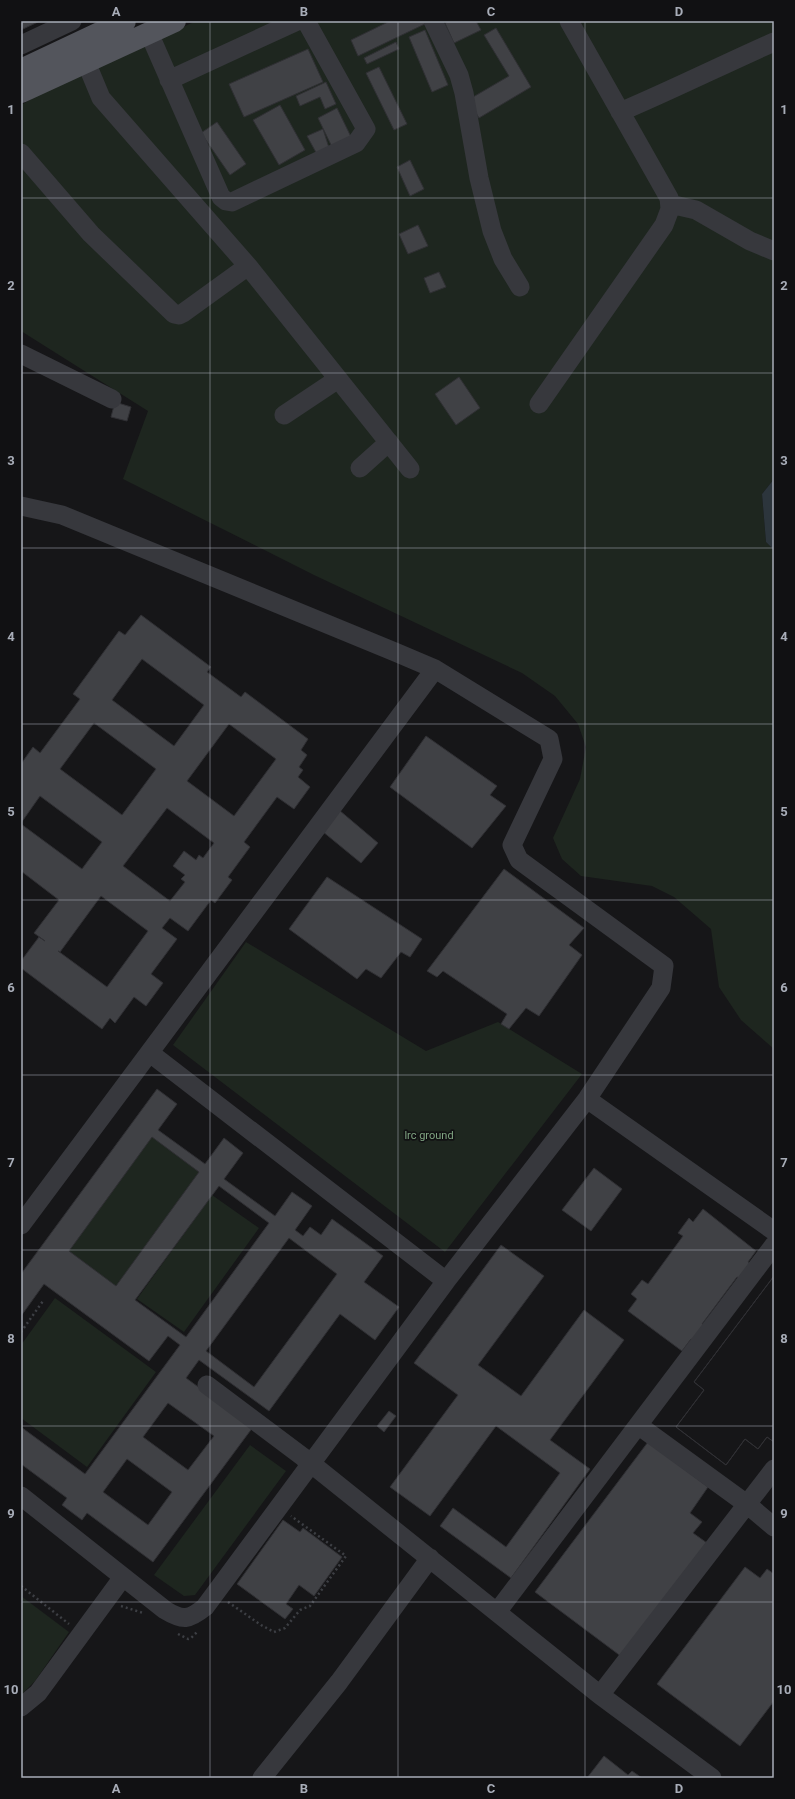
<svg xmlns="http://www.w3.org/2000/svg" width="795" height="1799" viewBox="0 0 795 1799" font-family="Roboto,sans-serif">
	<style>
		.green { fill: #1e261f }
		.water { fill: #2c353c }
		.building { fill: #404145; stroke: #303034; fill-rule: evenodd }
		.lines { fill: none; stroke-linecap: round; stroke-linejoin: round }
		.path { stroke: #3d3f44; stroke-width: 2.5; stroke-dasharray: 2 3; stroke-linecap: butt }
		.minor { stroke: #37383d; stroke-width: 19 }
		.major { stroke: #53555c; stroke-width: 22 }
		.grid { fill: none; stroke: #a8adb8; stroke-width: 1; stroke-opacity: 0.55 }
		.labels { text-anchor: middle; stroke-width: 3.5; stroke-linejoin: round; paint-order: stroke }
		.park-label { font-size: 11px; fill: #7fa381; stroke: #111113 }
		.neatline { fill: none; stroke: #a8adb8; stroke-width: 1.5 }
		.grid-label { font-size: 13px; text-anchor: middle; font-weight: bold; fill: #a8adb8 }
	</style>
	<rect width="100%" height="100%" fill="#161618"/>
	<path class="green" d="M 196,21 L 774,21 L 774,479 L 762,494 L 766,542 L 774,550 L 774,1049 L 741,1020 L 719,987 L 711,929 L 674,897 L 652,886 L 581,876 L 562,859 L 553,838 L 580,779 L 586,747 L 578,724 L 555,696 L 522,673 L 314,575 L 123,479 L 148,411 L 21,331 L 21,105 L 47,90 Z
		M 246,942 L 426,1051 L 498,1022 L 582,1074 L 445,1252 L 173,1045 Z
		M 152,1137 L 199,1172 L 116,1286 L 69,1251 Z
		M 212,1195 L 259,1228 L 184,1332 L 137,1299 Z
		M 55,1298 L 156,1372 L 87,1467 L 21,1418 L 21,1345 Z
		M 250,1445 L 286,1471 L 195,1595 L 184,1596 L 154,1575 Z
		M 21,1596 L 69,1632 L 35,1681 L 21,1695 Z"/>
	<path class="water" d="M 774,479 L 774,550 L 766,542 L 762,494 Z"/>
	<path class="building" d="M 21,21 L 40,21 L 23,29 Z
		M 390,21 L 429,22 L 358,56 L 351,40 Z
		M 448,21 L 476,21 L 481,30 L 454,43 L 445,23 Z
		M 496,28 L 531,87 L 479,118 L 468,100 L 509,76 L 484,35 Z
		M 425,30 L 448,85 L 432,92 L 409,37 Z
		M 396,42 L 399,49 L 367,64 L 364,58 Z
		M 308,49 L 323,82 L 244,117 L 229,84 Z
		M 379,67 L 407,124 L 394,130 L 366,73 Z
		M 326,82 L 336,104 L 325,109 L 320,97 L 300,106 L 296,96 Z
		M 280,105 L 305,150 L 279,165 L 253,120 Z
		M 337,108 L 353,141 L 334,151 L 318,118 Z
		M 217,122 L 246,164 L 230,175 L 201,133 Z
		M 323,129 L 330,151 L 318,156 L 307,136 Z
		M 410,160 L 424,189 L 410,196 L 397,167 Z
		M 418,225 L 428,246 L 408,254 L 399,234 Z
		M 439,272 L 446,287 L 430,293 L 424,278 Z
		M 459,377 L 480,408 L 456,425 L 435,394 Z
		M 115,402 L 131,407 L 127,421 L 111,417 Z
		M 141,615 L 211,667 L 207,672 L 241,697 L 245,692 L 308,739 L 301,750 L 307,755 L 299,767 L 303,770 L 298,777 L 310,787 L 294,809 L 277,797 L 244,842 L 250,847 L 228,877 L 232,880 L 215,903 L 211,900 L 188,931 L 170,918 L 162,928 L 177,939 L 151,974 L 163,983 L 146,1006 L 134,997 L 115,1023 L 110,1018 L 102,1029 L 21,968 L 21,961 L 39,937 L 45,941 L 34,933 L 59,900 L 21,871 L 21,824 L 82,869 L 102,842 L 40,796 L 21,823 L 21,764 L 33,747 L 40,753 L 80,699 L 73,694 L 119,631 L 125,635 ZM 142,659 L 204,705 L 174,746 L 112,700 ZM 94,723 L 156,769 L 122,815 L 60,769 ZM 229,724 L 276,759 L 234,816 L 187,781 ZM 167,808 L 214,843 L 203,858 L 199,855 L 196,860 L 184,851 L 173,866 L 185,875 L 181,879 L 185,882 L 170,901 L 123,866 ZM 101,896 L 148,931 L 107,987 L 58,951 L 60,952 Z
		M 426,736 L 497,786 L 490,795 L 506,806 L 472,848 L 390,787 Z
		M 339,810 L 378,843 L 361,863 L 322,831 Z
		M 504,869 L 584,928 L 569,945 L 582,955 L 539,1016 L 526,1008 L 509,1029 L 501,1024 L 507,1014 L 443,971 L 437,977 L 427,971 Z
		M 327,877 L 422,939 L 410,957 L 401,952 L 381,978 L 366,969 L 357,979 L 289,929 Z
		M 157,1089 L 177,1104 L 158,1130 L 205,1164 L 224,1138 L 243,1153 L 224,1179 L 275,1216 L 292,1192 L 312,1206 L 295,1230 L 303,1236 L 310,1227 L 321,1235 L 332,1219 L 383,1256 L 364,1282 L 399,1307 L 375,1340 L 340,1314 L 269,1411 L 199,1360 L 186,1378 L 253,1427 L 153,1562 L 87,1513 L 82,1520 L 62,1505 L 67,1498 L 21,1464 L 21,1427 L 85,1474 L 180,1345 L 168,1336 L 149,1361 L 44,1284 L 21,1316 L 21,1274 ZM 152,1137 L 199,1172 L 116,1286 L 69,1251 ZM 219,1186 L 269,1223 L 186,1337 L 135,1300 ZM 289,1238 L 337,1274 L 254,1387 L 206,1351 ZM 168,1403 L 214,1436 L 188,1470 L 143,1437 ZM 127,1459 L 172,1492 L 148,1525 L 103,1492 Z
		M 594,1168 L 622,1189 L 591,1231 L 562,1210 Z
		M 703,1209 L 756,1251 L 748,1262 L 752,1265 L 742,1279 L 737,1277 L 702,1324 L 706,1327 L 695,1341 L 691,1339 L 682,1351 L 628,1311 L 637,1299 L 631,1294 L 642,1280 L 648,1284 L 683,1236 L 678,1233 L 689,1218 L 693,1222 Z
		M 501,1245 L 544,1276 L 478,1365 L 521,1396 L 584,1310 L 624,1340 L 550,1440 L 590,1469 L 511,1578 L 440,1526 L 453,1508 L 506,1547 L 560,1473 L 496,1426 L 430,1516 L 390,1487 L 458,1395 L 414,1363 Z
		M 774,1276 L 774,1442 L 767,1437 L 758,1449 L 745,1439 L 726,1465 L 676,1427 L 704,1390 L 694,1382 Z
		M 774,1276 L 774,1442 L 767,1437 L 758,1449 L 745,1439 L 726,1465 L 676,1427 L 704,1390 L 694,1382 Z
		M 389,1411 L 396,1416 L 384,1432 L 377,1426 Z
		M 648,1442 L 708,1487 L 690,1513 L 702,1522 L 693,1533 L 707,1543 L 622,1657 L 535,1592 Z
		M 283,1520 L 300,1532 L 303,1528 L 342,1557 L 314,1596 L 299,1585 L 286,1604 L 293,1609 L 285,1619 L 237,1584 Z
		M 745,1567 L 760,1578 L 767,1569 L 774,1574 L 774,1701 L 740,1746 L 657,1684 Z
		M 604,1756 L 628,1775 L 632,1771 L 642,1778 L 587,1778 Z"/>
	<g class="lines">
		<path class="path" d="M 21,1332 L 43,1301
			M 21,1586 L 69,1624
			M 228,1602 L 261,1625 L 274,1632 L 285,1628 L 300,1610 L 310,1606 L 346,1556 L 291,1516
			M 121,1606 L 143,1613
			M 178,1634 L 188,1639 L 191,1638 L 197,1632"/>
		<path class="minor" d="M 433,21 L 459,75 L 464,93 L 479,178 L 492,231 L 503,259 L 520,287
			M 149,33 L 221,197 L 226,201 L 232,202 L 356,143 L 366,129 L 306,21
			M 21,45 L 72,21
			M 86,62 L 101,98 L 248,266 L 410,469
			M 169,80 L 297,21
			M 620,112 C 672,90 722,65 774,42
			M 21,153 L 91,234 L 174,314 L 179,315 L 183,313 L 248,266
			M 670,204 L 696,210 L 750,241 L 774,251
			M 21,354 L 112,399
			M 539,404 L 664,225 L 670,209 L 669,198 L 569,21
			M 284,415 L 338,379
			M 360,468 L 389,442
			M 21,506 L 62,515 L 395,652 L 435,669 L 549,739 L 553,759 L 512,845 L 519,860 L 664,966 L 661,988 L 587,1099 L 446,1281 L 205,1607 C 189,1620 183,1621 165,1610 L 21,1496
			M 150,1053 L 446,1281
			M 587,1099 L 774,1231
			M 21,1225 L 435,669
			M 207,1385 L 303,1457 L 600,1695 L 712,1778
			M 638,1425 L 748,1505 L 774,1527
			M 497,1612 L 774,1245
			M 600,1695 L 774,1469
			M 21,1707 L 38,1693 L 123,1577
			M 262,1778 L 339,1682 L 430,1558"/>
		<path class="major" d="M 21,70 L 125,21
			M 21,92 L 175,21"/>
	</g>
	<path class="grid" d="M 210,21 L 210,1778M 398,21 L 398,1778M 585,21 L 585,1778M 21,198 L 774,198M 21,373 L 774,373M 21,548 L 774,548M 21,724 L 774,724M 21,900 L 774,900M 21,1075 L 774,1075M 21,1250 L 774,1250M 21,1426 L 774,1426M 21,1602 L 774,1602"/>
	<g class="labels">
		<g class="park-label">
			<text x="429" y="1139">lrc ground</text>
		</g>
	</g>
	<rect width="795" height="1799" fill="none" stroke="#111113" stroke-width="44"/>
	<rect x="22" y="22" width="751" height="1755" class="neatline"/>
	<g class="grid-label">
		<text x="116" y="16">A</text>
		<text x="304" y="16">B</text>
		<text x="491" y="16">C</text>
		<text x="679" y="16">D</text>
		<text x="11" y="114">1</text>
		<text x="784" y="114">1</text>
		<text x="11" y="290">2</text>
		<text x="784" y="290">2</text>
		<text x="11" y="465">3</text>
		<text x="784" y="465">3</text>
		<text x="11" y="641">4</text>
		<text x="784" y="641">4</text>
		<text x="11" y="816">5</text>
		<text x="784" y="816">5</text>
		<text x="11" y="992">6</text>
		<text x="784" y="992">6</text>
		<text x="11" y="1167">7</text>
		<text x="784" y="1167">7</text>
		<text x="11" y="1343">8</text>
		<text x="784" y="1343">8</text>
		<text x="11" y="1518">9</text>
		<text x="784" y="1518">9</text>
		<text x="11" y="1694">10</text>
		<text x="784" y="1694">10</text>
		<text x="116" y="1793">A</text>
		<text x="304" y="1793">B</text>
		<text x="491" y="1793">C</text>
		<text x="679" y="1793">D</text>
	</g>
</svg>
